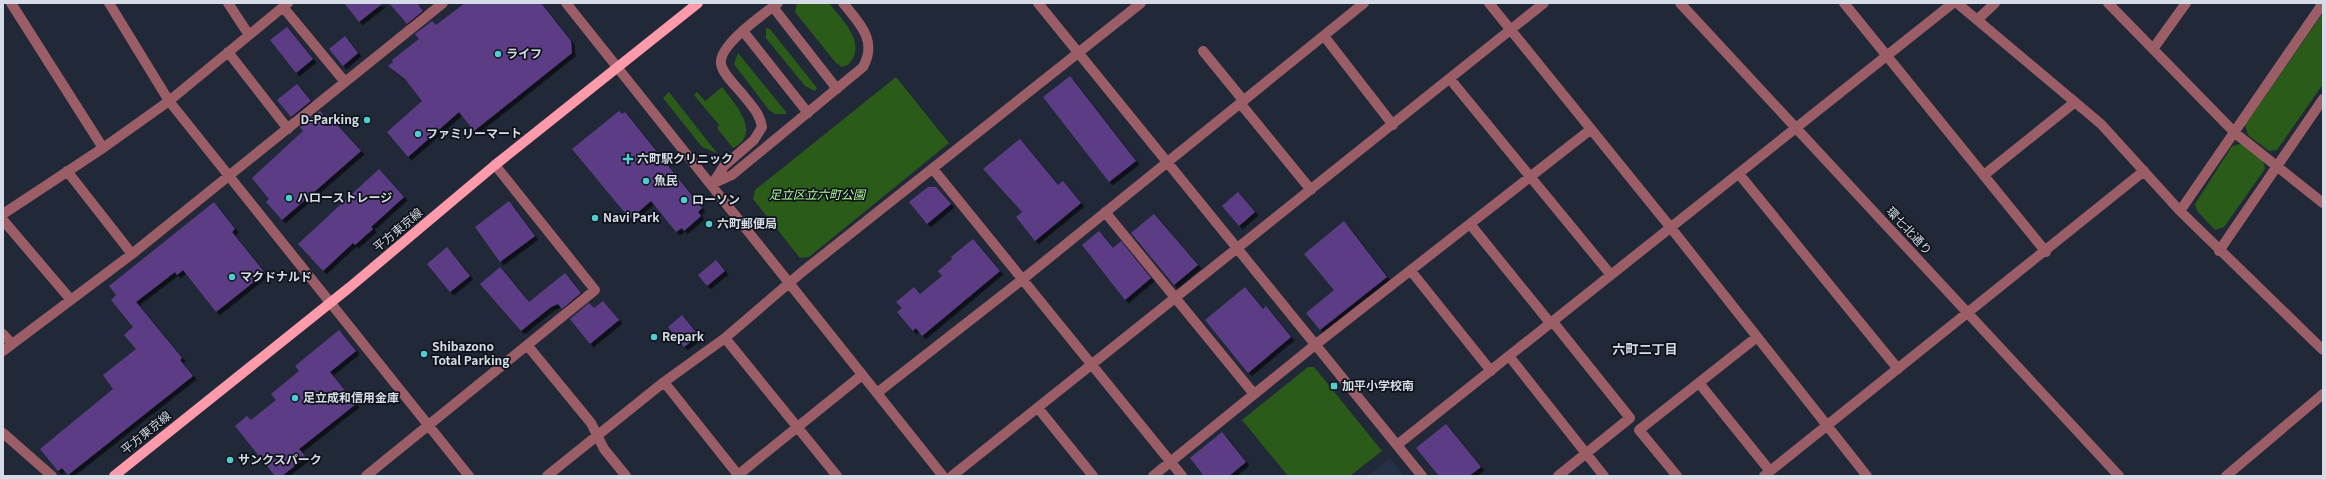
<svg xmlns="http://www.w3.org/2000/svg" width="2326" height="479" viewBox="0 0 2326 479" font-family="Georgia,'Noto Sans JP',serif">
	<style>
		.built { fill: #263046 }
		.green { fill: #2a5b18 }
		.building { fill: #5b3d85; filter: url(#shadow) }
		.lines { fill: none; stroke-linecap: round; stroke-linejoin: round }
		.minor { stroke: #9b5e67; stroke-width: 10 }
		.major { stroke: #fe9aa9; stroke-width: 10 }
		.poi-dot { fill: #51ccd1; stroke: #0e1219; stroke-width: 1.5 }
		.labels { text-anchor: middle; stroke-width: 3.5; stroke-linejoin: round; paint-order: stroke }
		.poi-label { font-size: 12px; font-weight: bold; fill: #d6dce7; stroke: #0e1219; text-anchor: start }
		.park-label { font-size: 12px; font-style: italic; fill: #b0fa99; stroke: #0e1219 }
		.street-label { font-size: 12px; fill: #d6dce7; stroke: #0e1219 }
		.neighbourhood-label { font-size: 13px; font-weight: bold; fill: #d6dce7; stroke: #0e1219 }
	</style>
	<defs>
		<filter id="shadow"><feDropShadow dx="3.5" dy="3.5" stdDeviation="0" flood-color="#0009"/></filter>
	</defs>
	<rect width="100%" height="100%" fill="#212939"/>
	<path class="built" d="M 1390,458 L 1404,476 L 1368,476 Z"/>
	<path class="green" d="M 797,3 L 829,3 C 843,21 868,43 848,65 L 842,67 L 836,63 L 795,12 Z
		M 2323,13 L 2323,84 L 2277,150 L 2269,151 L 2248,135 L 2245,125 Z
		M 766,28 L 770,29 L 817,88 L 815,91 L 805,86 L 766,38 Z
		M 738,53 L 786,112 L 786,114 L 775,114 L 769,110 L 734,64 Z
		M 896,77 L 949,143 L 809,257 L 800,258 L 753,199 L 755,190 Z
		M 722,87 C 734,103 763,133 733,148 L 717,128 L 719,125 L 694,95 L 697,92 L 705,101 Z
		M 669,92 L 717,153 L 702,147 L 663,98 Z
		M 2241,144 L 2263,160 L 2265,169 L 2224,227 L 2215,230 L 2197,211 L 2195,204 L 2232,146 Z
		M 1308,367 L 1314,367 L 1382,451 L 1350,476 L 1288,476 L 1242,420 Z"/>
	<path class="building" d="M 344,3 L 383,3 L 359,22 Z
		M 389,3 L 417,3 L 423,11 L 407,24 Z
		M 465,3 L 541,3 L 571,41 L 572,53 L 474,131 L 459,112 L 408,157 L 387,132 L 422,101 L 405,79 L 388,66 L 393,62 L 392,60 L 419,39 L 415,34 L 432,21 L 436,25 Z
		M 287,27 L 313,59 L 296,73 L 270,40 Z
		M 345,36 L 358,53 L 343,66 L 329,49 Z
		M 1070,76 L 1136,161 L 1109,182 L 1043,97 Z
		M 297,84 L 311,101 L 291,117 L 277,100 Z
		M 320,111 L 325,117 L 328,115 L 361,151 L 282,220 L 266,202 L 269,199 L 252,178 L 303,131 L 300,127 Z
		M 619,111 L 622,114 L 625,112 L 702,208 L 698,212 L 701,216 L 684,231 L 682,228 L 676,232 L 651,201 L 630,219 L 572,149 Z
		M 1020,139 L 1058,185 L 1063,181 L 1081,203 L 1035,241 L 1016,217 L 1022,212 L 983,169 Z
		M 379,169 L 404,197 L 371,227 L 373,229 L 355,245 L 353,243 L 323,271 L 298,244 Z
		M 928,187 L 936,187 L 951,204 L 927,224 L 909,202 Z
		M 1238,192 L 1255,212 L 1239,226 L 1222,206 Z
		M 509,201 L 535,236 L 500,262 L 475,227 Z
		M 214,202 L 235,229 L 232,232 L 265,273 L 216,312 L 183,270 L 177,275 L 175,272 L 136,302 L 182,358 L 180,360 L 193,376 L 68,475 L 62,468 L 58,471 L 40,449 L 113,389 L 103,375 L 136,349 L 124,335 L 133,327 L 111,300 L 116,295 L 109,286 Z
		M 1154,214 L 1198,265 L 1174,285 L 1131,233 Z
		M 1344,221 L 1387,277 L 1320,330 L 1306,313 L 1334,290 L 1304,254 Z
		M 1099,231 L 1113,248 L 1121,241 L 1151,278 L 1125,300 L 1082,245 Z
		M 973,239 L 1000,271 L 922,336 L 916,328 L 913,331 L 897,312 L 902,308 L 896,302 L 914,287 L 920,294 L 942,276 L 938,271 L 952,259 L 951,257 Z
		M 447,247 L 470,276 L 450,292 L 427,264 Z
		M 716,260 L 725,271 L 707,286 L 698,275 Z
		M 500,267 L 529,302 L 565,273 L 581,293 L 562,309 L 558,304 L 551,307 L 521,331 L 480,284 Z
		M 1245,287 L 1263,309 L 1266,306 L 1291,337 L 1248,373 L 1205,320 Z
		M 603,301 L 619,320 L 590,344 L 570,319 L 589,303 L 594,308 Z
		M 682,315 L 699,336 L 684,347 L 668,327 Z
		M 339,330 L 356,351 L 330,372 L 356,404 L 299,449 L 306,457 L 282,476 L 275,476 L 235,426 L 247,416 L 251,420 L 276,400 L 271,394 L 299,371 L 295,366 Z
		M 1446,424 L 1481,467 L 1469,476 L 1439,476 L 1416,448 Z
		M 1222,432 L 1246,462 L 1229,476 L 1204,476 L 1190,458 Z"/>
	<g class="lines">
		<path class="minor" d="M 11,3 L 103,148
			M 109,3 L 169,101 L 469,476
			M 228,3 L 249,35
			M 566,3 L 943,476
			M 1038,3 L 1422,476
			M 1489,3 L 1671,228 L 1867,476
			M 1680,3 L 2119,476
			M 1844,3 L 2046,252
			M 1957,3 L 2101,124 L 2180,211 L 2323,350
			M 2108,3 L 2235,133 L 2323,203
			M 283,7 L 345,82
			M 773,7 L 837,89
			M 1977,20 L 1995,3
			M 743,31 L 808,113
			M 1324,36 L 1393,125
			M 2153,49 L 2186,3
			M 1203,51 L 1243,100
			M 228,52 L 288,129
			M 1450,79 L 1611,275
			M 1240,103 L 1311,190
			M 933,169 L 1182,476
			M 67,171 L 132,254
			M 1739,174 L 1898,369
			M 1984,175 L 2075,102
			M 713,183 L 724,166 L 754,140 L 762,127 C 760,114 752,106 744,96 C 737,87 723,75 721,64 C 718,45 764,14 778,3
			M 712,184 L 732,175 L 863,67 C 878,40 859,23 843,3
			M 2180,211 L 2323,3
			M 1105,212 L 1254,394
			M 3,214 L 103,148 L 169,101 L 288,3
			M 3,220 L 71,300
			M 1470,224 L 1551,324
			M 2219,251 L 2323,99
			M 1411,271 L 1491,371
			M 1553,322 L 1630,418 L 1558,476
			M 3,334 L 12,344
			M 725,338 L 837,476
			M 527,345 L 591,423 L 604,449 L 626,476
			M 3,351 L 132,254 L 443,3
			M 1509,356 L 1604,476
			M 664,382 L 739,476
			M 1699,383 L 1770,471
			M 877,393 L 1023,279 L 1364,3
			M 1038,408 L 1093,476
			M 3,433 L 52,476
			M 1397,445 L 1953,3
			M 738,475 L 862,375
			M 366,476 L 595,290 L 495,165
			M 547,476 L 664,382 L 725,338 L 802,272 L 1141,3
			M 952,476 L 1544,3
			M 1153,476 L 1315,345 L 1590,130
			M 1677,476 L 1639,430 L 1757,337
			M 1764,476 L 2144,171
			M 2226,476 L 2323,394"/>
		<path class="major" d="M 114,476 L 350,287 L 495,165 L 698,3"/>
	</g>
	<g class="poi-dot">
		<circle cx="498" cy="54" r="4"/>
		<circle cx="367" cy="120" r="4"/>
		<circle cx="418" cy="134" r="4"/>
		<path d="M626 153h4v4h4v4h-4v4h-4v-4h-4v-4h4z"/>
		<circle cx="646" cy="181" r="4"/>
		<circle cx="289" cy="198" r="4"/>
		<circle cx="684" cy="200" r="4"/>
		<circle cx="595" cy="218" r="4"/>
		<circle cx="709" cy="224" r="4"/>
		<circle cx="232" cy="277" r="4"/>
		<circle cx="654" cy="337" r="4"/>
		<circle cx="424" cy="354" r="4"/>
		<rect x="1330" y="382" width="8" height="8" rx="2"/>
		<circle cx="295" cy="398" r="4"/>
		<circle cx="230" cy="460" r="4"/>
	</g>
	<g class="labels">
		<g class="poi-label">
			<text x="506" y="58">ライフ</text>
			<text x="359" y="124" text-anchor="end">D-Parking</text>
			<text x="426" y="138">ファミリーマート</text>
			<text x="637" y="163">六町駅クリニック</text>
			<text x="654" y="185">魚民</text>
			<text x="297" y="202">ハローストレージ</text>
			<text x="692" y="204">ローソン</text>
			<text x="603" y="222">Navi Park</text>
			<text x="717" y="228">六町郵便局</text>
			<text x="240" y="281">マクドナルド</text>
			<text x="662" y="341">Repark</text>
			<text x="432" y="351">Shibazono<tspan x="432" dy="14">Total Parking</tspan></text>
			<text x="1342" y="390">加平小学校南</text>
			<text x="303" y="402">足立成和信用金庫</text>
			<text x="238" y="464">サンクスパーク</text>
		</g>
		<g class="park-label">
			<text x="817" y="199">足立区立六町公園</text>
		</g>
		<g class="street-label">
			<text transform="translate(398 230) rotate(-40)" y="4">平方東京線</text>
			<text transform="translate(1909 231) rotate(47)" y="4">環七北通り</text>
			<text transform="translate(146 433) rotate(-39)" y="4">平方東京線</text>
		</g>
		<g class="neighbourhood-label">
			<text x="1645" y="354">六町二丁目</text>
		</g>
	</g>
	<rect width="2326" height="479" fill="none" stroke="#d6dce7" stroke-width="8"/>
</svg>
